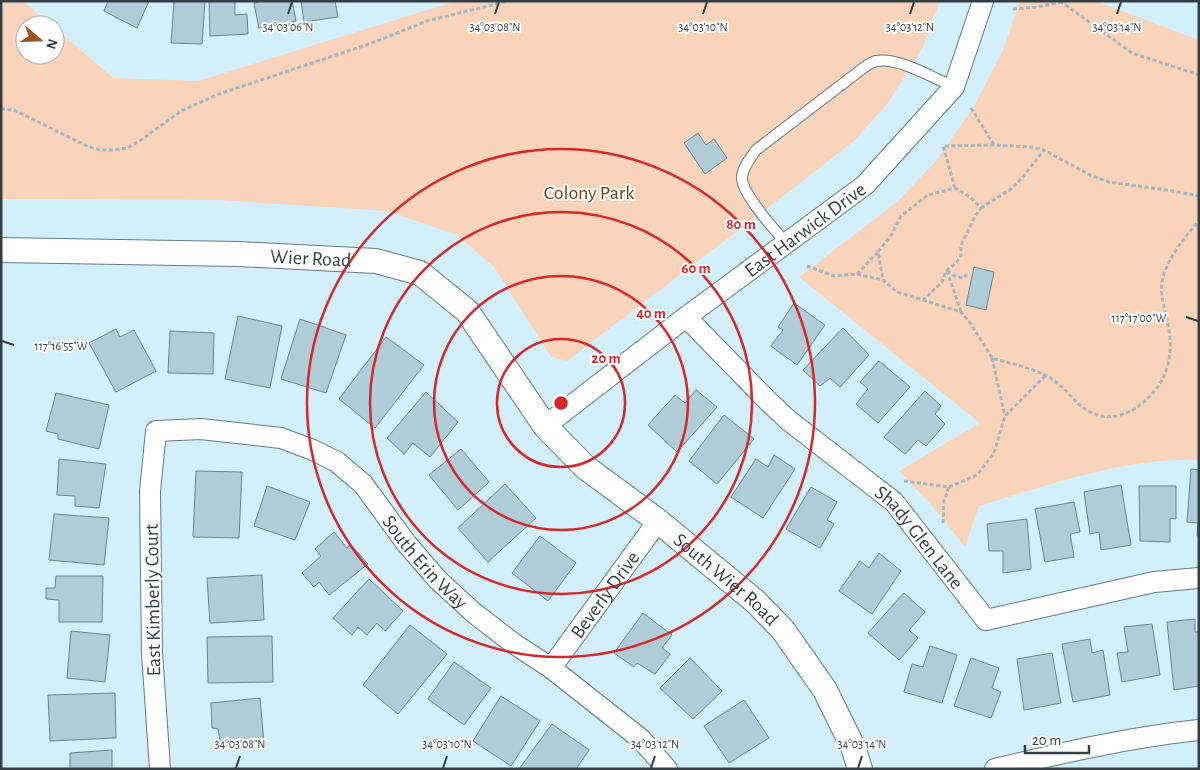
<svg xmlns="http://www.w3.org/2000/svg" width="1200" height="770" viewBox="0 0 1200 770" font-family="'Alegreya Sans',sans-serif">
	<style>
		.green { fill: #fad4ba }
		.building { fill: #b1ccd9; stroke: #6a838f }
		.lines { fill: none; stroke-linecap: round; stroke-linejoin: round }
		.service-casing { stroke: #617b86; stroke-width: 12 }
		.minor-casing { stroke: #617b86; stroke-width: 22 }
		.tertiary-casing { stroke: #617b86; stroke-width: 26 }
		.path { stroke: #a1b8c2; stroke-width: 3; stroke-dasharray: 4 2.5; stroke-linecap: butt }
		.service { stroke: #fff; stroke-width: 10 }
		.minor { stroke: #fff; stroke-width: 20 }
		.tertiary { stroke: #fff; stroke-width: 24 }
		.ticks { fill: none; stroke: #333f44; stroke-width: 2 }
		.ring { fill: none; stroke: #d62828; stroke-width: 2.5 }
		.labels { text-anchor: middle; stroke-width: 4; stroke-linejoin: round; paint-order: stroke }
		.park-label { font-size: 20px; fill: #713e16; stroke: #fff }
		.street-label { font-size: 20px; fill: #333f44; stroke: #fff }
		.ticks-label { font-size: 12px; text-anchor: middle; fill: #333f44; stroke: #fff; stroke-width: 4; stroke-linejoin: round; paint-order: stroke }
		.centre { fill: #d62828; stroke: #fff; stroke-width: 2.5 }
		.ring-label { font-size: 15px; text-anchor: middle; font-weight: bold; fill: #d62828; stroke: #fff; stroke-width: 4; stroke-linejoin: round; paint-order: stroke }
	</style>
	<rect width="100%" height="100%" fill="#d3effc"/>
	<path class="green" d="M 4,1 L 23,1 L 51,25 L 25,25 L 25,55 L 55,55 L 55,28 L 113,78 L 198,81 L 456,1 L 940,1 L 922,49 L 888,103 L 855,140 L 786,194 L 567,361 L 551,357 L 494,267 L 457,235 L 387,211 L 221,200 L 1,199 L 1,30 Z
		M 1020,1 L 1096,1 L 1199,40 L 1199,460 C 1126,457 1049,485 979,506 L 965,547 L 935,509 L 899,471 L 980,423 L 799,277 L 897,202 L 936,161 L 975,105 L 1003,50 Z"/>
	<path class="building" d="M 108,1 L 149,1 L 137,28 L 104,11 Z
		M 174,1 L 205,1 L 202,44 L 171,43 Z
		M 209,1 L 235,1 L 235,15 L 247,14 L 248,34 L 210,36 Z
		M 262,1 L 292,1 L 296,21 L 259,28 L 254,3 Z
		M 301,1 L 335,1 L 338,17 L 304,22 Z
		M 698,133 L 706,145 L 714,139 L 727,158 L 705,174 L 684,143 Z
		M 974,267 L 994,272 L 986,310 L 966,305 Z
		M 794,303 L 825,325 L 797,365 L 771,346 L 783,330 L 778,327 Z
		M 238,316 L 282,326 L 270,388 L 225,379 Z
		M 300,319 L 346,335 L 326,393 L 281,379 Z
		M 843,328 L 869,355 L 840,387 L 830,378 L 820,386 L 803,370 Z
		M 116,329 L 120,337 L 134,330 L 156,371 L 116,392 L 89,343 Z
		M 170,331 L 214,333 L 213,374 L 168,373 Z
		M 386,337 L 424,365 L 375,428 L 339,399 Z
		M 879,361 L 910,387 L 878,423 L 856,404 L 868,389 L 860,382 Z
		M 696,390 L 717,407 L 677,452 L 648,425 L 675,395 L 685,403 Z
		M 925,391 L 941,406 L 935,414 L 945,424 L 926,446 L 918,440 L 905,454 L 884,437 Z
		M 426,392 L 458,422 L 430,457 L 413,443 L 404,454 L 387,438 Z
		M 56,393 L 109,405 L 99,449 L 58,439 L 58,434 L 46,431 Z
		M 724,415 L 754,439 L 717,484 L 689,461 Z
		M 461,449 L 489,482 L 458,510 L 429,475 Z
		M 774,455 L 795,469 L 763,518 L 731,497 L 756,459 L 768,467 Z
		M 59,459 L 106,464 L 99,508 L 75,506 L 75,496 L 57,495 Z
		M 1191,469 L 1199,470 L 1199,536 L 1197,536 L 1198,523 L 1187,522 Z
		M 196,471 L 242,472 L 239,538 L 193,537 Z
		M 505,484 L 536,518 L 488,562 L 458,528 Z
		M 1121,485 L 1131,545 L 1101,550 L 1099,532 L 1090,534 L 1084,492 Z
		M 267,486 L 310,502 L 295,540 L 254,526 Z
		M 1139,486 L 1176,486 L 1176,519 L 1170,518 L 1170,542 L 1140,541 Z
		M 811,487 L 837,502 L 827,520 L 834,524 L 820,548 L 786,529 Z
		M 1074,502 L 1080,532 L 1070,534 L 1074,557 L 1045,562 L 1035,509 Z
		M 54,514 L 109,518 L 104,565 L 49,560 Z
		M 1027,519 L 1031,569 L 1003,573 L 1003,551 L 989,551 L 987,524 Z
		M 334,532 L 347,548 L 351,545 L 368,564 L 329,595 L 319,582 L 314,587 L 302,573 L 321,556 L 315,549 Z
		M 540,536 L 576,563 L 548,601 L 512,573 Z
		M 879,553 L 901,571 L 872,614 L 839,591 L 860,561 L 869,568 Z
		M 262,575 L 264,620 L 210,623 L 207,578 Z
		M 56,576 L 103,576 L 102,622 L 59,622 L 59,600 L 46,599 L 46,588 L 55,588 Z
		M 369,579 L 403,611 L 385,631 L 377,623 L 367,635 L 358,627 L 352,635 L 333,618 Z
		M 904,593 L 925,612 L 909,630 L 918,638 L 899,660 L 868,633 Z
		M 643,613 L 672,635 L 662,648 L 670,654 L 655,674 L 637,663 L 634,667 L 614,653 Z
		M 1195,619 L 1195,632 L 1199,632 L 1199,686 L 1174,690 L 1167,622 Z
		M 1152,624 L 1160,675 L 1122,682 L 1117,653 L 1128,652 L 1124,627 Z
		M 410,625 L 447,654 L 398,714 L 363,685 Z
		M 71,631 L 110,635 L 105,682 L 67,678 Z
		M 272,636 L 273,682 L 208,683 L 207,637 Z
		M 1090,639 L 1092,653 L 1103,650 L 1110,695 L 1073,702 L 1062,644 Z
		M 930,646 L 957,655 L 942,703 L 904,692 L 912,664 L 923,667 Z
		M 1052,653 L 1061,703 L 1024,710 L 1017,659 Z
		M 690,658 L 722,691 L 693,719 L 660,688 Z
		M 971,658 L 999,668 L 992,688 L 1001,692 L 991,718 L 954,706 Z
		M 454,662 L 491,688 L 464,725 L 428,699 Z
		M 115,693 L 116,738 L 50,741 L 48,695 Z
		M 501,696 L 540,721 L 511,766 L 473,741 Z
		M 260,698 L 264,743 L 221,746 L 218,729 L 212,728 L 211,703 Z
		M 744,700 L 769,738 L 729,763 L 704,726 Z
		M 552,724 L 589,750 L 576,769 L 519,769 Z
		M 112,750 L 112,769 L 70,769 L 70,753 Z"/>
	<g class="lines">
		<defs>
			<path id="service" d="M 786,243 C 775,230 742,194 742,178 C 742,168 750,159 756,150 L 862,69 C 866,66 871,62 876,61 C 899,57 933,78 954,87"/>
			<g id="minor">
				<path id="s1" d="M 686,317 L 766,399 L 788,420 L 894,502 L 986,620 L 1154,582 L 1199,578"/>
				<path id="s2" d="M 545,426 L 686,317 L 865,185 L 954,87 L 983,1"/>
				<path id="s3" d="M 551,668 L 658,521"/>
				<path id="s4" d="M 160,769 L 152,653 L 150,491 L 156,431 L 201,429 L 281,438 L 313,450 L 337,462 L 363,484 L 406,543 L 438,580 L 474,613 L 513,643 L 551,668 L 641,739 L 667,769"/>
				<path d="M 995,769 C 1062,753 1130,737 1199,730"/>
			</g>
			<g id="tertiary">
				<path id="s5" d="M 1,250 L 238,254 L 376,261 L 420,273 L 467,311 L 545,426 L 585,467 L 658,521 L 756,602 L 783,630 L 825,690 L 853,747 L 860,769"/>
			</g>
		</defs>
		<use href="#service" class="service-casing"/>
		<use href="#minor" class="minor-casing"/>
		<use href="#tertiary" class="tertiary-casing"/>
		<path class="path" d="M 1060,1 L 1132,53 L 1199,75
			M 1013,9 L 1038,7 L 1061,2
			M 971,108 L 994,145
			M 1,109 L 14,110 L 87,146 L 100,150 L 113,150 L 127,148 L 141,140 L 181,111 L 219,94 L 372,43 L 427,21 L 508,1
			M 955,188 L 943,146 L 994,145 L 1031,147 L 1044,150 L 1090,175 L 1109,182 L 1173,191 L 1199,196
			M 981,208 L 1011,189 L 1022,178 L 1044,150
			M 807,266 L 834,276 L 857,274 L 883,280 L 897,292 L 923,300 L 942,282 L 946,271 L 957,262 L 961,256 L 961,245 L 975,216 L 981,208 L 970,197 L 955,188 L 928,195 L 901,216 L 892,234 L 878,252 L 883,280
			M 947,271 L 961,312
			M 947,271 L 955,276 L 963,278 L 966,275 L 970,275
			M 857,274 L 878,252
			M 923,300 L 961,312 L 971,324 L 992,358 C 1011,364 1040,369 1056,382 C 1073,395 1078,410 1101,416 C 1114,419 1130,413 1140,405 C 1169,383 1175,353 1167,320 C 1164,306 1160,296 1162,282 C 1167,258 1183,239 1199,221
			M 992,358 L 1005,416
			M 904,481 L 949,487 L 977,475 L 994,453 L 1005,416 L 1046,375
			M 943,523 L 944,501 L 949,487"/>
		<use href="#service" class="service"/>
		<use href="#minor" class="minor"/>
		<use href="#tertiary" class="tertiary"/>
	</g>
	<path class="ticks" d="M 288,14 L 292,2M 495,14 L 499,2M 703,14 L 707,2M 910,14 L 914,2M 1117,14 L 1121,2M 1186,317 L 1198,321M 2,341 L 14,345M 236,768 L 240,756M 443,768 L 447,756M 651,768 L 655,756M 858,768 L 862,756"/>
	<g class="ring">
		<circle cx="561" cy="403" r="64"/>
		<circle cx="561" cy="403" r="127"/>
		<circle cx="561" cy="403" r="191"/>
		<circle cx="561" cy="403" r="254"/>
	</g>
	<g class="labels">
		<g class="park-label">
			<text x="589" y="199">Colony Park</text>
		</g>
		<g class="street-label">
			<text dy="7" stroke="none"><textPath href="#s2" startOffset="326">East Harwick Drive</textPath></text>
			<text dy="7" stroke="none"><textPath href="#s5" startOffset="310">Wier Road</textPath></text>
			<text dy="7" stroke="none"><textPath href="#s1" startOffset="322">Shady Glen Lane</textPath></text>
			<text dy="7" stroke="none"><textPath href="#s4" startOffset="659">South Erin Way</textPath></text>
			<text dy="7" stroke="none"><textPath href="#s5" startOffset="858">South Wier Road</textPath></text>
			<text dy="7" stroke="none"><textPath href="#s3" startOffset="91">Beverly Drive</textPath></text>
			<text transform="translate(152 600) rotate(-91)" y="7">East Kimberly Court</text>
		</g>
	</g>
	<g class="ticks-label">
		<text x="495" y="31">34°03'08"N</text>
		<text x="703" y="31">34°03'10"N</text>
		<text x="288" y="31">34°03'06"N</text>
		<text x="910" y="31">34°03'12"N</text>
		<text x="1117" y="31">34°03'14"N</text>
		<text x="1139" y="322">117°17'00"W</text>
		<text x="61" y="350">117°16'55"W</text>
		<text x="240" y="748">34°03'08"N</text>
		<text x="447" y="748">34°03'10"N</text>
		<text x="655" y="748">34°03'12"N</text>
		<text x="862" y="748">34°03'14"N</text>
	</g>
	<circle cx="561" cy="403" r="8" class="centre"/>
	<g class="ring-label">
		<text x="741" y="229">80 m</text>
		<text x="696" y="273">60 m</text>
		<text x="651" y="318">40 m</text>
		<text x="606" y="363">20 m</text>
	</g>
	<rect width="1200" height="770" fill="none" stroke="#333f44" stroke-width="5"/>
	<g transform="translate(40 40) rotate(109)"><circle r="24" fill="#ffffff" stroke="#adb2b4"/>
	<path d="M0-4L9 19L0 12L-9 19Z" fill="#985623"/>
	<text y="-8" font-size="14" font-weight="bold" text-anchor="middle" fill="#333f44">N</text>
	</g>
	<path d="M1025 745v8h64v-8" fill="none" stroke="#333f44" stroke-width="2.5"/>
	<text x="1032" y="745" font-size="15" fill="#333f44" stroke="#ffffff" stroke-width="4" paint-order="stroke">20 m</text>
</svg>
